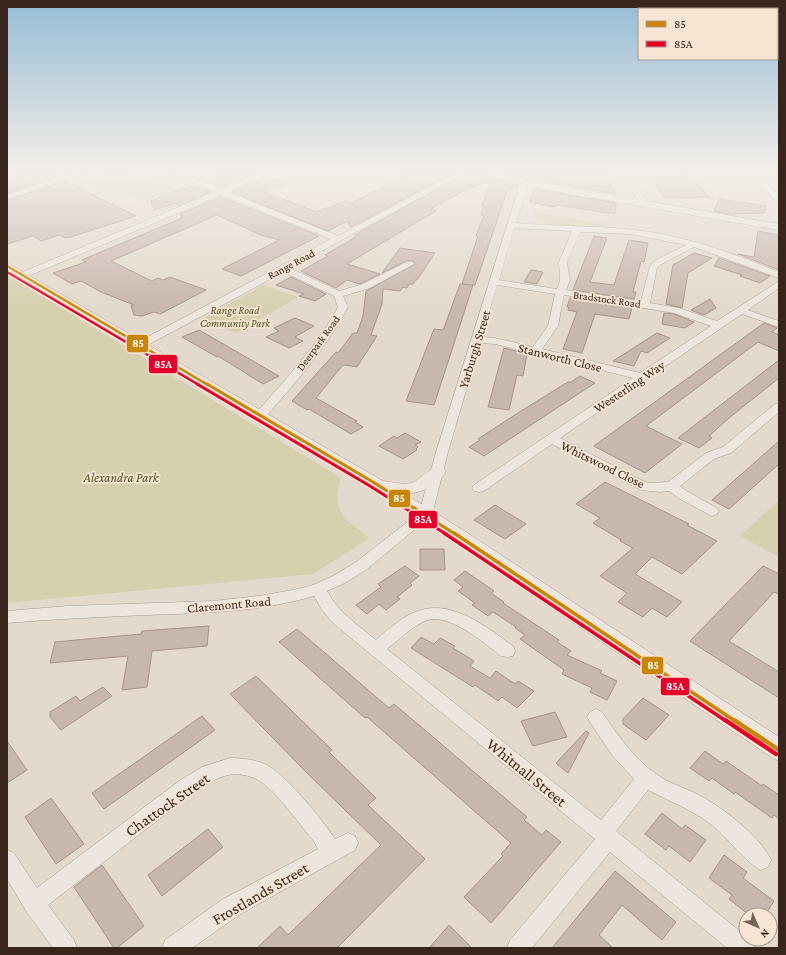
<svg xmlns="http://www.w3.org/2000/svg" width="786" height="955" viewBox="0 0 786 955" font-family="'Crimson Pro',serif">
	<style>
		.green { fill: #d7d0af }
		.building { fill: #c8b7ae; stroke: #a4948c }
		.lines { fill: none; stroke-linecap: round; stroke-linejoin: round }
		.minor-casing { stroke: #a99e95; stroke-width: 1 }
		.tertiary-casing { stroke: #a99e95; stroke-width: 1 }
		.minor { fill: #ece6de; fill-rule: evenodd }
		.tertiary { fill: #ece6de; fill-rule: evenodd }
		.bus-1-far3-casing { stroke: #f6e5d2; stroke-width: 5 }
		.bus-1-far2-casing { stroke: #f6e5d2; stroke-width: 6 }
		.bus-1-far1-casing { stroke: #f6e5d2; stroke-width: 6 }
		.bus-1-casing { stroke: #f6e5d2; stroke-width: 8 }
		.bus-2-far3-casing { stroke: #f6e5d2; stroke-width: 5 }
		.bus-2-far2-casing { stroke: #f6e5d2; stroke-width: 6 }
		.bus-2-far1-casing { stroke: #f6e5d2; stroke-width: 6 }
		.bus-2-casing { stroke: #f6e5d2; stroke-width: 8 }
		.bus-1-far3 { stroke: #c78608; stroke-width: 2.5 }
		.bus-1-far2 { stroke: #c78608; stroke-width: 3 }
		.bus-1-far1 { stroke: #c78608; stroke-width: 3.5 }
		.bus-1 { stroke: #c78608; stroke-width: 4.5 }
		.bus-2-far3 { stroke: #e4002b; stroke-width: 2.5 }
		.bus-2-far2 { stroke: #e4002b; stroke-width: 3 }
		.bus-2-far1 { stroke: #e4002b; stroke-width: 3.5 }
		.bus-2 { stroke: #e4002b; stroke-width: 4.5 }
		.labels { text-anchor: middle; stroke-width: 3.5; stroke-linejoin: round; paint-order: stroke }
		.far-street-label { font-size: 11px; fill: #38261e; stroke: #f6e5d2 }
		.far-park-label { font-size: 11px; font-style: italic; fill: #515524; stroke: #f6e5d2 }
		.street-label { font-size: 13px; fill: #38261e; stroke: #f6e5d2 }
		.park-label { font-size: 13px; font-style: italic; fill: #515524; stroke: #f6e5d2 }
		.near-street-label { font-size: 16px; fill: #38261e; stroke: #f6e5d2 }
		.line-badge { stroke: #f6e5d2; stroke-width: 1.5 }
		.badge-label { font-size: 11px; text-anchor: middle; font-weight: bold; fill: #fff }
	</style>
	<rect width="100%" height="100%" fill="#e4d9cd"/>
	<path class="green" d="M 109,172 L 122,172 L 145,180 L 95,196 L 90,194 L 102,190 L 80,181 L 97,176 L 120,185 L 122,184 L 100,175 Z
		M 148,181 L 161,185 L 130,196 L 117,192 Z
		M 162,185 L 176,189 L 145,201 L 132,197 Z
		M 535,212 L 603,224 L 602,228 L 549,226 L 533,215 Z
		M 7,275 L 341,478 C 330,511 345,519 370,538 L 313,574 L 7,603 Z
		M 263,285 L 298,297 L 236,333 L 200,320 Z
		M 779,500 L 779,557 L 740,536 Z"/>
	<path class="building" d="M 31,172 L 44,172 L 56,177 L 7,193 L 7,179 Z
		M 228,172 L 247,172 L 255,174 L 221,187 L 205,181 Z
		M 413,172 L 455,172 L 351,227 L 347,221 L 328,231 L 232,192 L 266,177 L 289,183 L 263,191 L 316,212 L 346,201 L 351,203 Z
		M 468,172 L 481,172 L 484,175 L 518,186 L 507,191 L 475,285 L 462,284 L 478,236 L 476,236 L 484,215 L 481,215 L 484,205 L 482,205 L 492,180 L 467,189 L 430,209 L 436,211 L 347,264 L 380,274 L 362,283 L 359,284 L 347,280 L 336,288 L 301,271 L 328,256 L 325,255 L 356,237 L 355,235 Z
		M 502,172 L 588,172 L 603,174 L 616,194 L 536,180 L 537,177 L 531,180 L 525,179 Z
		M 691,176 L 709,197 L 665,198 L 649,177 Z
		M 65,181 L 136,216 L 74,236 L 66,238 L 59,235 L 41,241 L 33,236 L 7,244 L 7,200 Z
		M 196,185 L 211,192 L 178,206 L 176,203 L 154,210 L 151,201 L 183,188 L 186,189 Z
		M 534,189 L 616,203 L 615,214 L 557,205 L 555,207 L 530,202 Z
		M 221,197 L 319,236 L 241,276 L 222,269 L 279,240 L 261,235 L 217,215 L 111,261 L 152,281 L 158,278 L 163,280 L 170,277 L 206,290 L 160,314 L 154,312 L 142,316 L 134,315 L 131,306 L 134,305 L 101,292 L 81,281 L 72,284 L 53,273 L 86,262 L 82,260 L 182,218 L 180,214 Z
		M 719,199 L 766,206 L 765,213 L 728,214 L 714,211 Z
		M 758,231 L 779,235 L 779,270 L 738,254 L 754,257 Z
		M 594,236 L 607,238 L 590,282 L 614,285 L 629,240 L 648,243 L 644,262 L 641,261 L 633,292 L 636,292 L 634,299 L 573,290 Z
		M 400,248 L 435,253 L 417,280 L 415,280 L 413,284 L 409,284 L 407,288 L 403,287 L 400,291 L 383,289 L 382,304 L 371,335 L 377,336 L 357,367 L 345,365 L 342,366 L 316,398 L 357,421 L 355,422 L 363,427 L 351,434 L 309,409 L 307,410 L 292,401 L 336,352 L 338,353 L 353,333 L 357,333 L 363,316 L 366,291 L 415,264 L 413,260 L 406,261 L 382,273 Z
		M 694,253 L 712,258 L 688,273 L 682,308 L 666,304 L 673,265 Z
		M 719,258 L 770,276 L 760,283 L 740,276 L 742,275 L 714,266 Z
		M 531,270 L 543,272 L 537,284 L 524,282 Z
		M 291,277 L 326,294 L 315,301 L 299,296 L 304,294 L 276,285 Z
		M 460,284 L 473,285 L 434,405 L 406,401 L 434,329 L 443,330 L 444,328 Z
		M 570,298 L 632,308 L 629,319 L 595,314 L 582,353 L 563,349 L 577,312 L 568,310 L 569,307 L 567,307 Z
		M 710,299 L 716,308 L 704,315 L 691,310 Z
		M 664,313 L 674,314 L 694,322 L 685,328 L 662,324 Z
		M 295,318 L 314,326 L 295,337 L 303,341 L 289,348 L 266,337 L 279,331 L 274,328 Z
		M 764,323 L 777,328 L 772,332 L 779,335 L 779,351 L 758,342 L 646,426 L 682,444 L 645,473 L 594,446 Z
		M 199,330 L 279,376 L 263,384 L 218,356 L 217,357 L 182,337 Z
		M 657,333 L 670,338 L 647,353 L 641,351 L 634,366 L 613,361 Z
		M 504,348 L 527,354 L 523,376 L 517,375 L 509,410 L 488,407 Z
		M 779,360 L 779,378 L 729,418 L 709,436 L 712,438 L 699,448 L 678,438 Z
		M 580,376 L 595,383 L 484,456 L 469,447 L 480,440 L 478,439 L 521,411 L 568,382 L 571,382 Z
		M 405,433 L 421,442 L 415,445 L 418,447 L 416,449 L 417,450 L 403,459 L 379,446 L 394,436 L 397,438 Z
		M 779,441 L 779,464 L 729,509 L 712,500 Z
		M 605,482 L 689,524 L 687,525 L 717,541 L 682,574 L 652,557 L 635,574 L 682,602 L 667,617 L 652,608 L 643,617 L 618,602 L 627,593 L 600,576 L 633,548 L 620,541 L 621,540 L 593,523 L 600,518 L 576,504 Z
		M 495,505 L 526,524 L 505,539 L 474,520 Z
		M 420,549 L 444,549 L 445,570 L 420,570 Z
		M 405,566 L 419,576 L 410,583 L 412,585 L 397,597 L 400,599 L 386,610 L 379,604 L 367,614 L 356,605 L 381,587 L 378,584 Z
		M 763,566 L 779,574 L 779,594 L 774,592 L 729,641 L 779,672 L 779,698 L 690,641 Z
		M 465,571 L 494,591 L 491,593 L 504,602 L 503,603 L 559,640 L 557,642 L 571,651 L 567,655 L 602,671 L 600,673 L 617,681 L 607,700 L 590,692 L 592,688 L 562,674 L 564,670 L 520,639 L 525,635 L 515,628 L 516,627 L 493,612 L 488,616 L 472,605 L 475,603 L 458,591 L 463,587 L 454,580 Z
		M 209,626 L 207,646 L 152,651 L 147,687 L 122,690 L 128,656 L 50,663 L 55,642 L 141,634 L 142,631 Z
		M 297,629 L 389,708 L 394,704 L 426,731 L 527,817 L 524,820 L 542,835 L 546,830 L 561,842 L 491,923 L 464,897 L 503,856 L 501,854 L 511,843 L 367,717 L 365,718 L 279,642 Z
		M 421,637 L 434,644 L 440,638 L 455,646 L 453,648 L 474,661 L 470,666 L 490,678 L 496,671 L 515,684 L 518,681 L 534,691 L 517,708 L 502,697 L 498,701 L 475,685 L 473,687 L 411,648 Z
		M 256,676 L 332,750 L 329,752 L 376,798 L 368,805 L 425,859 L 337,948 L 257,948 L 280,926 L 288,935 L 381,845 L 305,771 L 230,694 Z
		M 103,687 L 112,696 L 61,730 L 50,717 L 50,712 L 76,696 L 80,701 Z
		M 643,698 L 669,715 L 646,740 L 623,724 L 623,719 Z
		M 555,712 L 567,737 L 533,746 L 521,721 Z
		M 202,716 L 215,730 L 104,809 L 92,793 Z
		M 586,731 L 589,733 L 568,773 L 556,763 Z
		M 7,741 L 27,770 L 7,783 Z
		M 705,751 L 723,764 L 726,761 L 762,786 L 763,784 L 779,795 L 779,819 L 774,815 L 772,818 L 735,792 L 734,794 L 712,778 L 709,781 L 690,768 Z
		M 51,798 L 84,844 L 56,864 L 25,817 Z
		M 662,813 L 682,829 L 685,825 L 706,840 L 690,862 L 669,846 L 666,850 L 645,834 Z
		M 208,829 L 223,847 L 162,896 L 148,875 Z
		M 724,855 L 747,872 L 743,878 L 774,901 L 765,915 L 749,915 L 729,899 L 732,895 L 709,878 Z
		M 102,865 L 144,926 L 117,948 L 114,948 L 74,887 Z
		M 615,871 L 676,922 L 662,940 L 622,905 L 599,935 L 613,948 L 552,948 Z
		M 449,925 L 472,948 L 429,948 Z"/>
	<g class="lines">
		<defs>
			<path id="minor" d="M 78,172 L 89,172 L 7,199 L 7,195 Z
				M 169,172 L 178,172 L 221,189 L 263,172 L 272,172 L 228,192 L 338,236 L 458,172 L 467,172 L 290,268 L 339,291 L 363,284 L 407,262 L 413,262 L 414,264 L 370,288 L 343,296 L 348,307 C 326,349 295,383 264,419 L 256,419 L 254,416 L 256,413 C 286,379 316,347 338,307 L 334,296 L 284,272 L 144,347 L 140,348 L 135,345 L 136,343 L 331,239 L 221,195 L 26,277 L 20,277 L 18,275 L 20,273 L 215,192 Z
				M 620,172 L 626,172 L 648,203 L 647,205 L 641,205 Z
				M 749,172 L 756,172 L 779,195 L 779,201 L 776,201 Z
				M 521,181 L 527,181 L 528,183 L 516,223 C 561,227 606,225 650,232 C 695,239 737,255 779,272 L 779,278 L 694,247 L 660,265 L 657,268 L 650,303 L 679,308 L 717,321 L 779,281 L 779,288 L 748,310 L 779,321 L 779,327 L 742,314 L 560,438 L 639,479 L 648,483 L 668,482 L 706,453 L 723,447 L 775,404 L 779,403 L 779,412 L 731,453 L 714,459 L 680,486 L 688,492 L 717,508 L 719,511 L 717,514 L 712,516 L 678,498 L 669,491 L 660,492 L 641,490 L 552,444 L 484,491 L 479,492 L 474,491 L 472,488 L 474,485 L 633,378 L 495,344 L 480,343 L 448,452 L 432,515 L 366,570 L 345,583 L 327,591 C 338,612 358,625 376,640 C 387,631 399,619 413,613 C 449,596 485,626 513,646 L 515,651 L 513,656 L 507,657 L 501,656 C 484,643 447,611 425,621 C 411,627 399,640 387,649 L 601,820 L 634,779 L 612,755 L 590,722 L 587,717 L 590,712 L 596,709 L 602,712 C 617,734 633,758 656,774 C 668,783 683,787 697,794 C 720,805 761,837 771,860 L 768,867 L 761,870 C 747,864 727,837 713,826 C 693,810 671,802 648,790 L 616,831 L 746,936 L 746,939 L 752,940 L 755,948 L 727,948 L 610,852 L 532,948 L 507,948 L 510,940 L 595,839 L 334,624 L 322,610 L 314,596 C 260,612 203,613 147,615 C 100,617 54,619 7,623 L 7,611 L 68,606 L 213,601 L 259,596 L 298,589 L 313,585 L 335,575 L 356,562 L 419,513 L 436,452 ZM 514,228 L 572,231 L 559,262 L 560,280 L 557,289 L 499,280 ZM 580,232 L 630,234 L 686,245 L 654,261 L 650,266 L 641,301 L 566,290 L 570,280 L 567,262 ZM 497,285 L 555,294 L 548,326 L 533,347 L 495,338 L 482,337 ZM 564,295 L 674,313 L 711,326 L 640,373 L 542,349 L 558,326 Z
				M 230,758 C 243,758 258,760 269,766 C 288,778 323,820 335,839 L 348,833 L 355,836 L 358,843 L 355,850 L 239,915 L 192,948 L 162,948 L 165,940 L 223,899 L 318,849 L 313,840 C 299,824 274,787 256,779 C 249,775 236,773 228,775 C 215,778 204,786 193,793 L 48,905 L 74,940 L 77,948 L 53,948 L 26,911 L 7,879 L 7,850 L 14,853 L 37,888 L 179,781 L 202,767 Z"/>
			<path id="tertiary" d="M 482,172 L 497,172 L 525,180 L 779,224 L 779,230 L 524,186 L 484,174 Z
				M 7,263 L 383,481 C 392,482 402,485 411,483 C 424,479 429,464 444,468 L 446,472 C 437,486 422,493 405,494 L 466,532 L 779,737 L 779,761 L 771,757 L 452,540 L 367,486 L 7,271 Z"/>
		</defs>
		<use href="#minor" class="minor-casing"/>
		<use href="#tertiary" class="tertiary-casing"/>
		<use href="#minor" class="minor"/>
		<use href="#tertiary" class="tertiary"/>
		<defs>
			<path id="bus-1-far3" d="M 7,266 L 208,385"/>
			<path id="bus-1-far2" d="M 207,384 L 373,482 L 455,534"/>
			<path id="bus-1-far1" d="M 454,533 L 735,721"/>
			<path id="bus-1" d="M 734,720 L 779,750"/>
			<path id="bus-2-far3" d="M 7,272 L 199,385"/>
			<path id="bus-2-far2" d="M 197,384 L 370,486 L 446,534"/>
			<path id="bus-2-far1" d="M 444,533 L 726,721"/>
			<path id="bus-2" d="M 725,720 L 776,754"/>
		</defs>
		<use href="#bus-1-far3" class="bus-1-far3-casing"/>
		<use href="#bus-1-far2" class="bus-1-far2-casing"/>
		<use href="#bus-1-far1" class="bus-1-far1-casing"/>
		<use href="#bus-1" class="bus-1-casing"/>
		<use href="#bus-2-far3" class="bus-2-far3-casing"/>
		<use href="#bus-2-far2" class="bus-2-far2-casing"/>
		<use href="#bus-2-far1" class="bus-2-far1-casing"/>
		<use href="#bus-2" class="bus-2-casing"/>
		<use href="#bus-1-far3" class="bus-1-far3"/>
		<use href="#bus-1-far2" class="bus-1-far2"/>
		<use href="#bus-1-far1" class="bus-1-far1"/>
		<use href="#bus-1" class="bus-1"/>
		<use href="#bus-2-far3" class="bus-2-far3"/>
		<use href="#bus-2-far2" class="bus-2-far2"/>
		<use href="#bus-2-far1" class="bus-2-far1"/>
		<use href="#bus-2" class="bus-2"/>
	</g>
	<linearGradient id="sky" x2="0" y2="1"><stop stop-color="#95bcd6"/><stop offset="0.56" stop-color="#f3eee8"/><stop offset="1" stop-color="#f3eee8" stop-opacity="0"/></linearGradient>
	<rect width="786" height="306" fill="url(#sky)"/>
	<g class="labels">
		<g class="far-street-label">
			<text transform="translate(291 264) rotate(-28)" y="4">Range Road</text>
			<text transform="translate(607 299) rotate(8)" y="4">Bradstock Road</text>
			<text transform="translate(318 343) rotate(-54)" y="4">Deerpark Road</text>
		</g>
		<g class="far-park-label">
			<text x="235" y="314">Range Road<tspan x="235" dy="13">Community Park</tspan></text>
		</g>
		<g class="street-label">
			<text transform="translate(474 349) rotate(-73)" y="5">Yarburgh Street</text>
			<text transform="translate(560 357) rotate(14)" y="5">Stanworth Close</text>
			<text transform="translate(629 386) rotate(-34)" y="5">Westerling Way</text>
			<text transform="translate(603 464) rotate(26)" y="5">Whitswood Close</text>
			<text transform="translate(229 604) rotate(-5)" y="5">Claremont Road</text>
		</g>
		<g class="park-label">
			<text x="121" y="482">Alexandra Park</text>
		</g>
		<g class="near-street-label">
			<text transform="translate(527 772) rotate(39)" y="6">Whitnall Street</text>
			<text transform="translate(167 804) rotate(-35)" y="6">Chattock Street</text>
			<text transform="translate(260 893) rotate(-30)" y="6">Frostlands Street</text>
		</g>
	</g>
	<g class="line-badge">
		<rect x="126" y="334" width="23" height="19" rx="4" fill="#c78608"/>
		<rect x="148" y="354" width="30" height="20" rx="4" fill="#e4002b"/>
		<rect x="388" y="489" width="23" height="19" rx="4" fill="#c78608"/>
		<rect x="408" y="510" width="30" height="19" rx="4" fill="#e4002b"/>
		<rect x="641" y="656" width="23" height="19" rx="4" fill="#c78608"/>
		<rect x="660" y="677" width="30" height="19" rx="4" fill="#e4002b"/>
	</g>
	<g class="badge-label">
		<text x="138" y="347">85</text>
		<text x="163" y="368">85A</text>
		<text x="399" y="502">85</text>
		<text x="423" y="523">85A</text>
		<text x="653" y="669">85</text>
		<text x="675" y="690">85A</text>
	</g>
	<rect width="786" height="955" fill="none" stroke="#38261e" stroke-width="16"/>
	<rect x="638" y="8" width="140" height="52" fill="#f6e5d2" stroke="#aa998a"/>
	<rect x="646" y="21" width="20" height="6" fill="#c78608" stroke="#aa998a"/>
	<text x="674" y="28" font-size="12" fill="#38261e">85</text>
	<rect x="646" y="41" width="20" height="6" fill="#e4002b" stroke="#aa998a"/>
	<text x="674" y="48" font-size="12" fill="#38261e">85A</text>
	<g transform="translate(758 927) rotate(135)"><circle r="19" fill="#f6e5d2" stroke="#aa998a"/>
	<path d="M0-3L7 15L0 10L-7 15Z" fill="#74655b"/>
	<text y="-6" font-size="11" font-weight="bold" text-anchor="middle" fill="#38261e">N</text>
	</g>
</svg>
